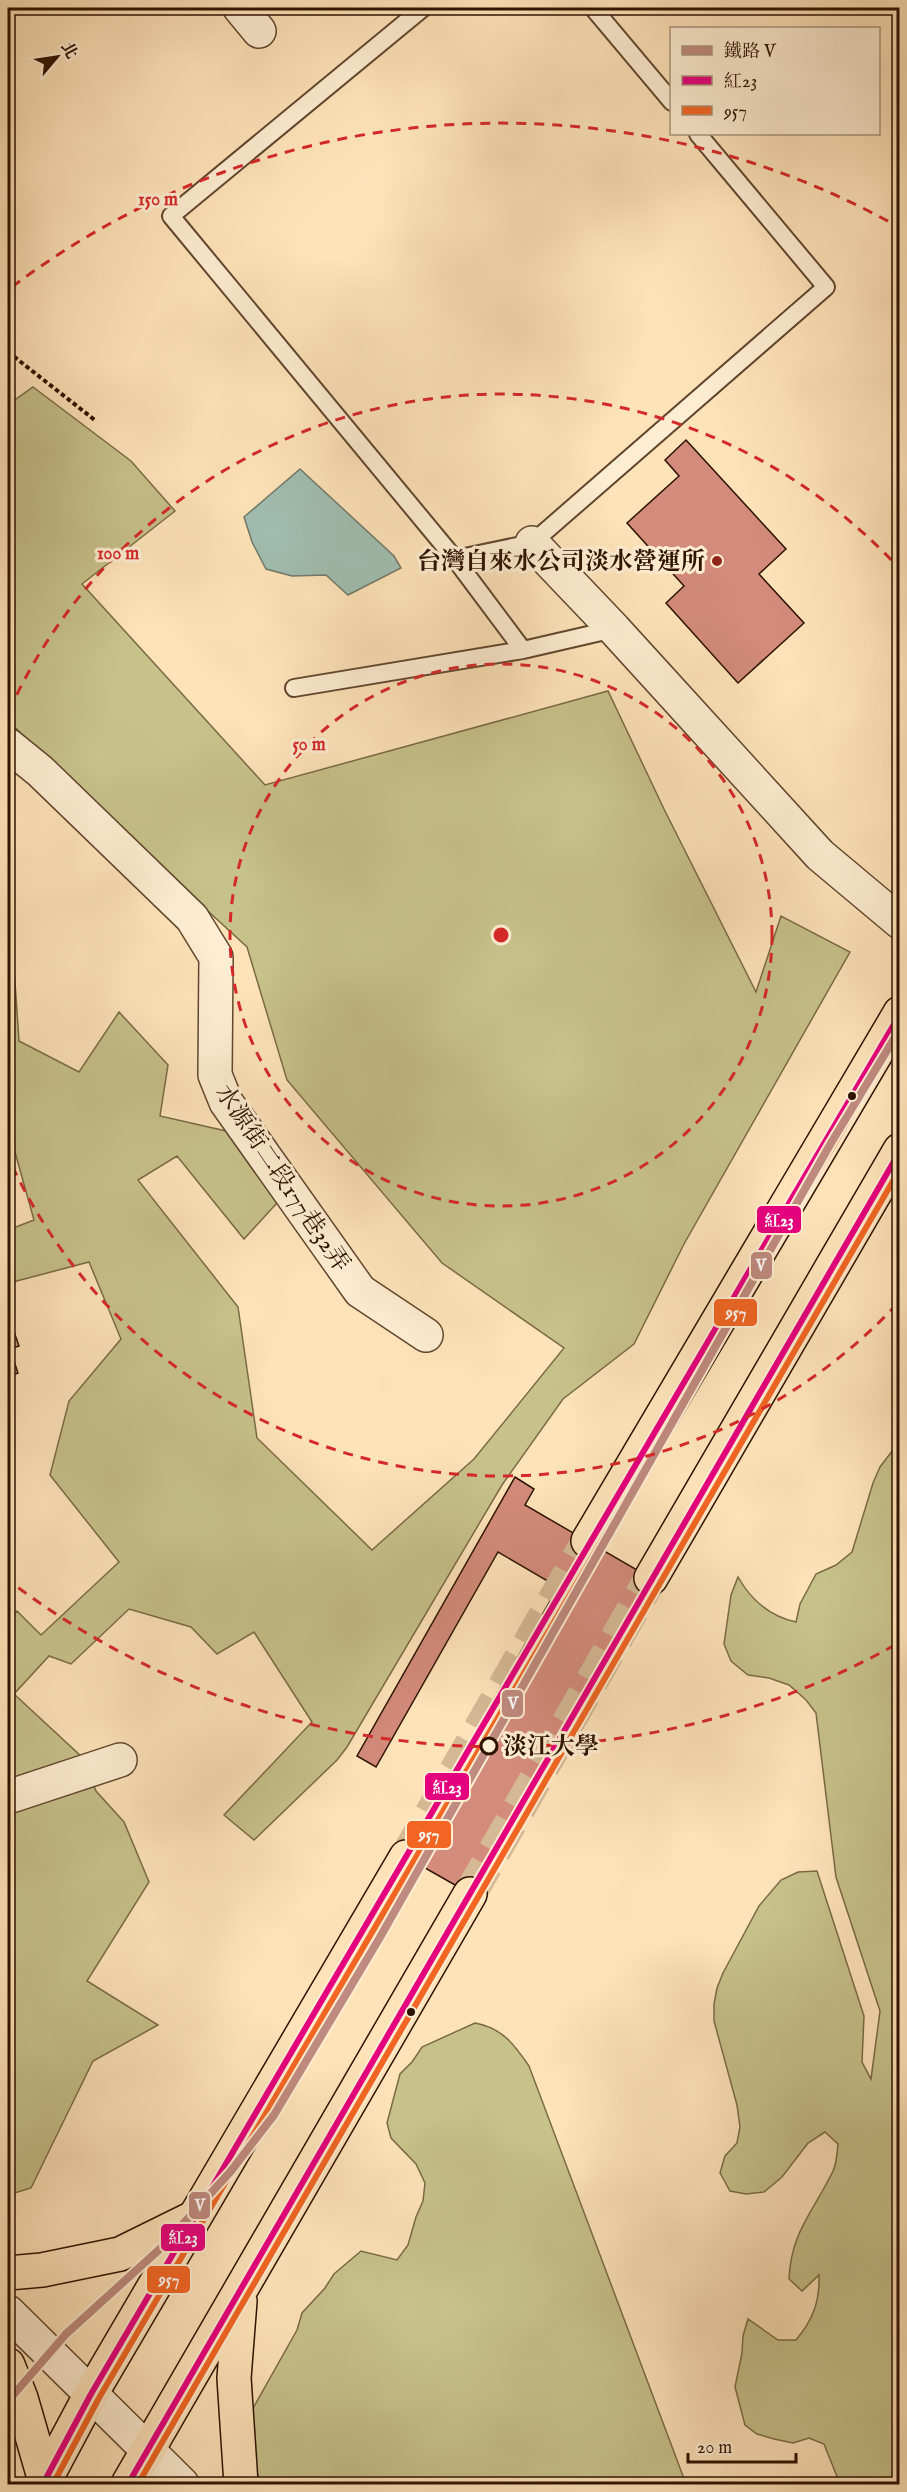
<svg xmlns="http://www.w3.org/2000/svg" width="907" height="2492" viewBox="0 0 907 2492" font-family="'IM FELL English','Noto Serif TC',serif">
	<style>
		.green { fill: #c7c18a; stroke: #7a6a45; stroke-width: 1.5 }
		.water { fill: #a0beb1; stroke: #72796a; stroke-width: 1.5 }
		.building { fill: #d38b7b; stroke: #2d1200; stroke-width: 1.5 }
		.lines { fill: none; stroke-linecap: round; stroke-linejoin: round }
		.primary-tunnel { stroke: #d4b994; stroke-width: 33; stroke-dasharray: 33 16; stroke-linecap: butt }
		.lane-casing { stroke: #61462e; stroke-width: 20 }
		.street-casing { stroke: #61462e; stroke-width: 36 }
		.primary-casing { stroke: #2d1200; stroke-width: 36 }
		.path { stroke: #2d1200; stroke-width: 4; stroke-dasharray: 4.5 3; stroke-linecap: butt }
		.lane { stroke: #feedd2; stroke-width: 16 }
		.street { stroke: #feedd2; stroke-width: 33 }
		.primary { stroke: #fee3b9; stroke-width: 33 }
		.bus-1-casing { stroke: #feedd2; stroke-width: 10 }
		.bus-2-casing { stroke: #feedd2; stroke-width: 10 }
		.bus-1 { stroke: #e5007d; stroke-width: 6 }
		.bus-2 { stroke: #f26522; stroke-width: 6 }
		.rail-1-casing { stroke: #feedd2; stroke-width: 12 }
		.rail-1 { stroke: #bf8a7f; stroke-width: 8 }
		.ring { fill: none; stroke: #d62828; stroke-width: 3; stroke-dasharray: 10 8 }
		.poi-dot { fill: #8f2418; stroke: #feedd2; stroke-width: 2 }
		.bus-dot { fill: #2d1200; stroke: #feedd2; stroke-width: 2 }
		.stop-dot { fill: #feedd2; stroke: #2d1200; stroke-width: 3 }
		.labels { text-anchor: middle; stroke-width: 6; stroke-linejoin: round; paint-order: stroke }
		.poi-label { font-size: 24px; font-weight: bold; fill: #2d1200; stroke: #feedd2; text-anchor: end }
		.street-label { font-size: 24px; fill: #2d1200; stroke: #feedd2 }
		.stop-label { font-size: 24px; font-weight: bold; fill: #2d1200; stroke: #feedd2; text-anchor: start }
		.centre { fill: #d62828; stroke: #feedd2; stroke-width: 3 }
		.ring-label { font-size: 18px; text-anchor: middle; font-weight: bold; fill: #d62828; stroke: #feedd2; stroke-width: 6; stroke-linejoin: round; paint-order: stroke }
		.line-badge { stroke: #feedd2; stroke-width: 2 }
		.badge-label { font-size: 16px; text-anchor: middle; font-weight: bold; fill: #fff }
	</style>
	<rect width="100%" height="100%" fill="#fee3b9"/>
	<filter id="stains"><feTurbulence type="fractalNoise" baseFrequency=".00333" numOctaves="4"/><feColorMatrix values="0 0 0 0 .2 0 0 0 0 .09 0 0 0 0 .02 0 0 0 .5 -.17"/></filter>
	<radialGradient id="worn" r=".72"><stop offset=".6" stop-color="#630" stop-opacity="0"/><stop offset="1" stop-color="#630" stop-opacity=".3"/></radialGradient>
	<path class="green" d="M 33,387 L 131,461 L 175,511 L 82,584 L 265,785 L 608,691 L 664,809 L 756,992 L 781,916 L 850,952 L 684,1244 L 634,1344 L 563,1399 L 502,1485 L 347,1747 L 337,1760 L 254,1840 L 224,1815 L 312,1722 L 254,1632 L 217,1654 L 191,1627 L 129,1609 L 71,1664 L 49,1656 L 14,1694 L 83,1758 L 96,1791 L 124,1822 L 149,1882 L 87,1981 L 158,2025 L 93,2061 L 31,2188 L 8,2195 L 8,1620 L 17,1611 L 41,1635 L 119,1562 L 50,1475 L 69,1401 L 121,1339 L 89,1262 L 9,1283 L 8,1280 L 8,1230 L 34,1220 L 8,1127 L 8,941 L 12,938 L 19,1041 L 79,1072 L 119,1012 L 168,1065 L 160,1116 L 226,1131 L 277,1203 L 244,1239 L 177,1156 L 138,1180 L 238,1307 L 257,1438 L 372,1550 L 474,1459 L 564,1348 L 442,1263 L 287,1080 L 247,947 L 77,791 L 8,720 L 8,405 Z
		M 899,1442 L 899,2484 L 840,2484 L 824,2444 L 809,2438 L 793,2443 L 774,2439 L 757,2434 L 745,2425 L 735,2387 L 742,2353 L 743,2336 L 748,2319 L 778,2340 L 796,2340 C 813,2320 820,2301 819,2275 L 802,2291 L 789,2279 C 791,2231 814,2211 833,2171 C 837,2163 837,2152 838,2144 L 825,2132 L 808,2143 L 782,2177 L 764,2192 L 746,2194 L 730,2191 L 720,2173 L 725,2156 L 737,2143 L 740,2127 L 737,2105 L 714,2021 L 714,2004 L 717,1988 L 723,1973 L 759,1906 L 781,1880 L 798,1872 L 817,1871 L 864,2016 L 862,2062 L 871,2079 L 880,2011 L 836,1877 L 816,1713 L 806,1700 L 789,1685 L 769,1678 L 748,1675 L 731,1661 L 724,1644 L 731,1595 L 738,1577 C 751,1600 769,1616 796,1622 L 800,1604 L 816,1574 L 836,1565 L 852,1552 L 873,1483 L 880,1467 Z
		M 475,2023 C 502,2028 514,2044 529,2066 L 686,2484 L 261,2484 L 250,2453 L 247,2419 L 297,2330 L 302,2313 L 325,2288 L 334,2274 L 361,2251 L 397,2260 L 408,2245 L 416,2217 L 423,2201 L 425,2183 L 416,2164 L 391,2138 L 387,2123 L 400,2074 L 412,2062 L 422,2047 Z"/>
	<path class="water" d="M 300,469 L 394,556 L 401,568 L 348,595 L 326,575 L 292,576 L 266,569 L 252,542 L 244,517 Z"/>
	<path class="building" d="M 686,440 L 786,549 L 759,574 L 804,623 L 738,683 L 666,603 L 684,586 L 627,523 L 679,476 L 665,460 Z
		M 8,1314 L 19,1346 L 10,1349 L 18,1373 L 8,1377 Z
		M 515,1477 L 534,1489 L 525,1505 L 656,1581 L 476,1897 L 404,1856 L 558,1587 L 498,1552 L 376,1767 L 357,1756 Z"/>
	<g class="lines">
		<path class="primary-tunnel" d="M 406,1857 L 588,1541
			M 470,1894 L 651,1578"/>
		<defs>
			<path id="lane" d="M 423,8 L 171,216 L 455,559 L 523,650
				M 593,8 L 672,102
				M 455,559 L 532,543 L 826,287 L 698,134
				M 294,688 L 523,650 L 614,629"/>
			<path id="street" d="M 240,8 L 259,31
				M 532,543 L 614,629 L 820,855 L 900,922
				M 8,745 L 40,771 L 192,918 L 216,957 L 215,1075 L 226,1102 L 360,1291 L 426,1335
				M 8,1797 L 120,1760
				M 8,2312 L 182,2484"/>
			<path id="primary" d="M 588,1541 L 900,1013
				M 651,1578 L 900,1150
				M 8,2273 L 42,2270 L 120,2254 L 195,2217
				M 240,2301 L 234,2378 L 241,2484
				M 8,2365 L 21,2398 L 45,2481
				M 43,2484 L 91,2394 L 406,1857
				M 128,2484 L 470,1894"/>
		</defs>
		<use href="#lane" class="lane-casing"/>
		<use href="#street" class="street-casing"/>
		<use href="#primary" class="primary-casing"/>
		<path class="path" d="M 8,352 L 96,421"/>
		<use href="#lane" class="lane"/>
		<use href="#street" class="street"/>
		<use href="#primary" class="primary"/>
		<defs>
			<path id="bus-1" d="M 43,2484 L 91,2394 L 900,1014
				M 128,2484 L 900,1151"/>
			<path id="bus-2" d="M 53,2484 L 99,2398 L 900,1032
				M 138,2484 L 900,1169"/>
		</defs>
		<use href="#bus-1" class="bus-1-casing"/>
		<use href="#bus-2" class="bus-2-casing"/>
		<use href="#bus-1" class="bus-1"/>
		<use href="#bus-2" class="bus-2"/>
		<defs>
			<path id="rail-1" d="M 8,2401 L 66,2334 L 162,2247 L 231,2171 L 274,2115 L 379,1939 L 831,1143 L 900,1029"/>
		</defs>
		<use href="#rail-1" class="rail-1-casing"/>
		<use href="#rail-1" class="rail-1"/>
	</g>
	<g class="ring">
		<circle cx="501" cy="935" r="271"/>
		<path d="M897 1304A541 541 0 0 1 9 1159M9 711A541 541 0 0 1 897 566"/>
		<path d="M895 1645A812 812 0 0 1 12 1583M12 287A812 812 0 0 1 895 225"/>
	</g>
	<circle class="poi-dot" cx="717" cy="561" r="6"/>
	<g class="bus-dot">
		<circle cx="852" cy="1096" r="5"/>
		<circle cx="411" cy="2012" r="5"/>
	</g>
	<circle class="stop-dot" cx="489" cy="1746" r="8"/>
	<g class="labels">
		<g class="poi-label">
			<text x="705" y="569">台灣自來水公司淡水營運所</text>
		</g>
		<g class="street-label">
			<text transform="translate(283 1178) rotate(56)" y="8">水源街二段177巷32弄</text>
		</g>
		<g class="stop-label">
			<text x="503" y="1754">淡江大學</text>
		</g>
	</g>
	<circle cx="501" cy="935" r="9" class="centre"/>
	<g class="ring-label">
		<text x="158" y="205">150 m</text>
		<text x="118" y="559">100 m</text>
		<text x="309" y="750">50 m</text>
	</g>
	<g class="line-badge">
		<rect x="756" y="1205" width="46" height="29" rx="6" fill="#e5007d"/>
		<rect x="750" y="1251" width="23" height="29" rx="6" fill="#bf8a7f"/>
		<rect x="713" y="1298" width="45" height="29" rx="6" fill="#f26522"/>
		<rect x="501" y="1689" width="23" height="29" rx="6" fill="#bf8a7f"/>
		<rect x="424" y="1772" width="46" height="29" rx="6" fill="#e5007d"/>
		<rect x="406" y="1820" width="46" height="29" rx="6" fill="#f26522"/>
		<rect x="188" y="2191" width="23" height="29" rx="6" fill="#bf8a7f"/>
		<rect x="160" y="2223" width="46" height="29" rx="6" fill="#e5007d"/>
		<rect x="146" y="2265" width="45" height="29" rx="6" fill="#f26522"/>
	</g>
	<g class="badge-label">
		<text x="779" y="1226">紅23</text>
		<text x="761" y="1271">V</text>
		<text x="736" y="1318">957</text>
		<text x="513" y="1709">V</text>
		<text x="447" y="1793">紅23</text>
		<text x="429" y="1840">957</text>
		<text x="200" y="2211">V</text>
		<text x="183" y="2243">紅23</text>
		<text x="169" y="2285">957</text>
	</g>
	<rect width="907" height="2492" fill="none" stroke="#fee3b9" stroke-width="30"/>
	<rect x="9" y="9" width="889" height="2474" fill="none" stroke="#2d1200" stroke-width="3"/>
	<rect x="15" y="15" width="877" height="2462" fill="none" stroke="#2d1200" stroke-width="1.5"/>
	<rect x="670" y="27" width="210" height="108" fill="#feedd2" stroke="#aa957e" stroke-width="1.5"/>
	<rect x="682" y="46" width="30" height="9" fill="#bf8a7f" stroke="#aa957e" stroke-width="1.5"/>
	<text x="724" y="57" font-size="18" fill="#2d1200">鐵路 V</text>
	<rect x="682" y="76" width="30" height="9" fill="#e5007d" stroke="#aa957e" stroke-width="1.5"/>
	<text x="724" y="87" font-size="18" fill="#2d1200">紅23</text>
	<rect x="682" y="106" width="30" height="9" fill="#f26522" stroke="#aa957e" stroke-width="1.5"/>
	<text x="724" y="117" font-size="18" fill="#2d1200">957</text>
	<g transform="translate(57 57) rotate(61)" stroke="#feedd2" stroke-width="4.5" paint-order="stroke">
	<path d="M0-4.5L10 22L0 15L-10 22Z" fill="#2d1200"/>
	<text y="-9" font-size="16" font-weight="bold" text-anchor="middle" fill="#2d1200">北</text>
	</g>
	<path d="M688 2453v9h108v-9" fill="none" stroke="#2d1200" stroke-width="3"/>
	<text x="697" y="2453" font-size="18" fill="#2d1200" stroke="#feedd2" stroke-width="4.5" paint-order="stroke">20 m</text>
	<rect width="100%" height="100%" filter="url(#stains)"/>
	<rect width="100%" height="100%" fill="url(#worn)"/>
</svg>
